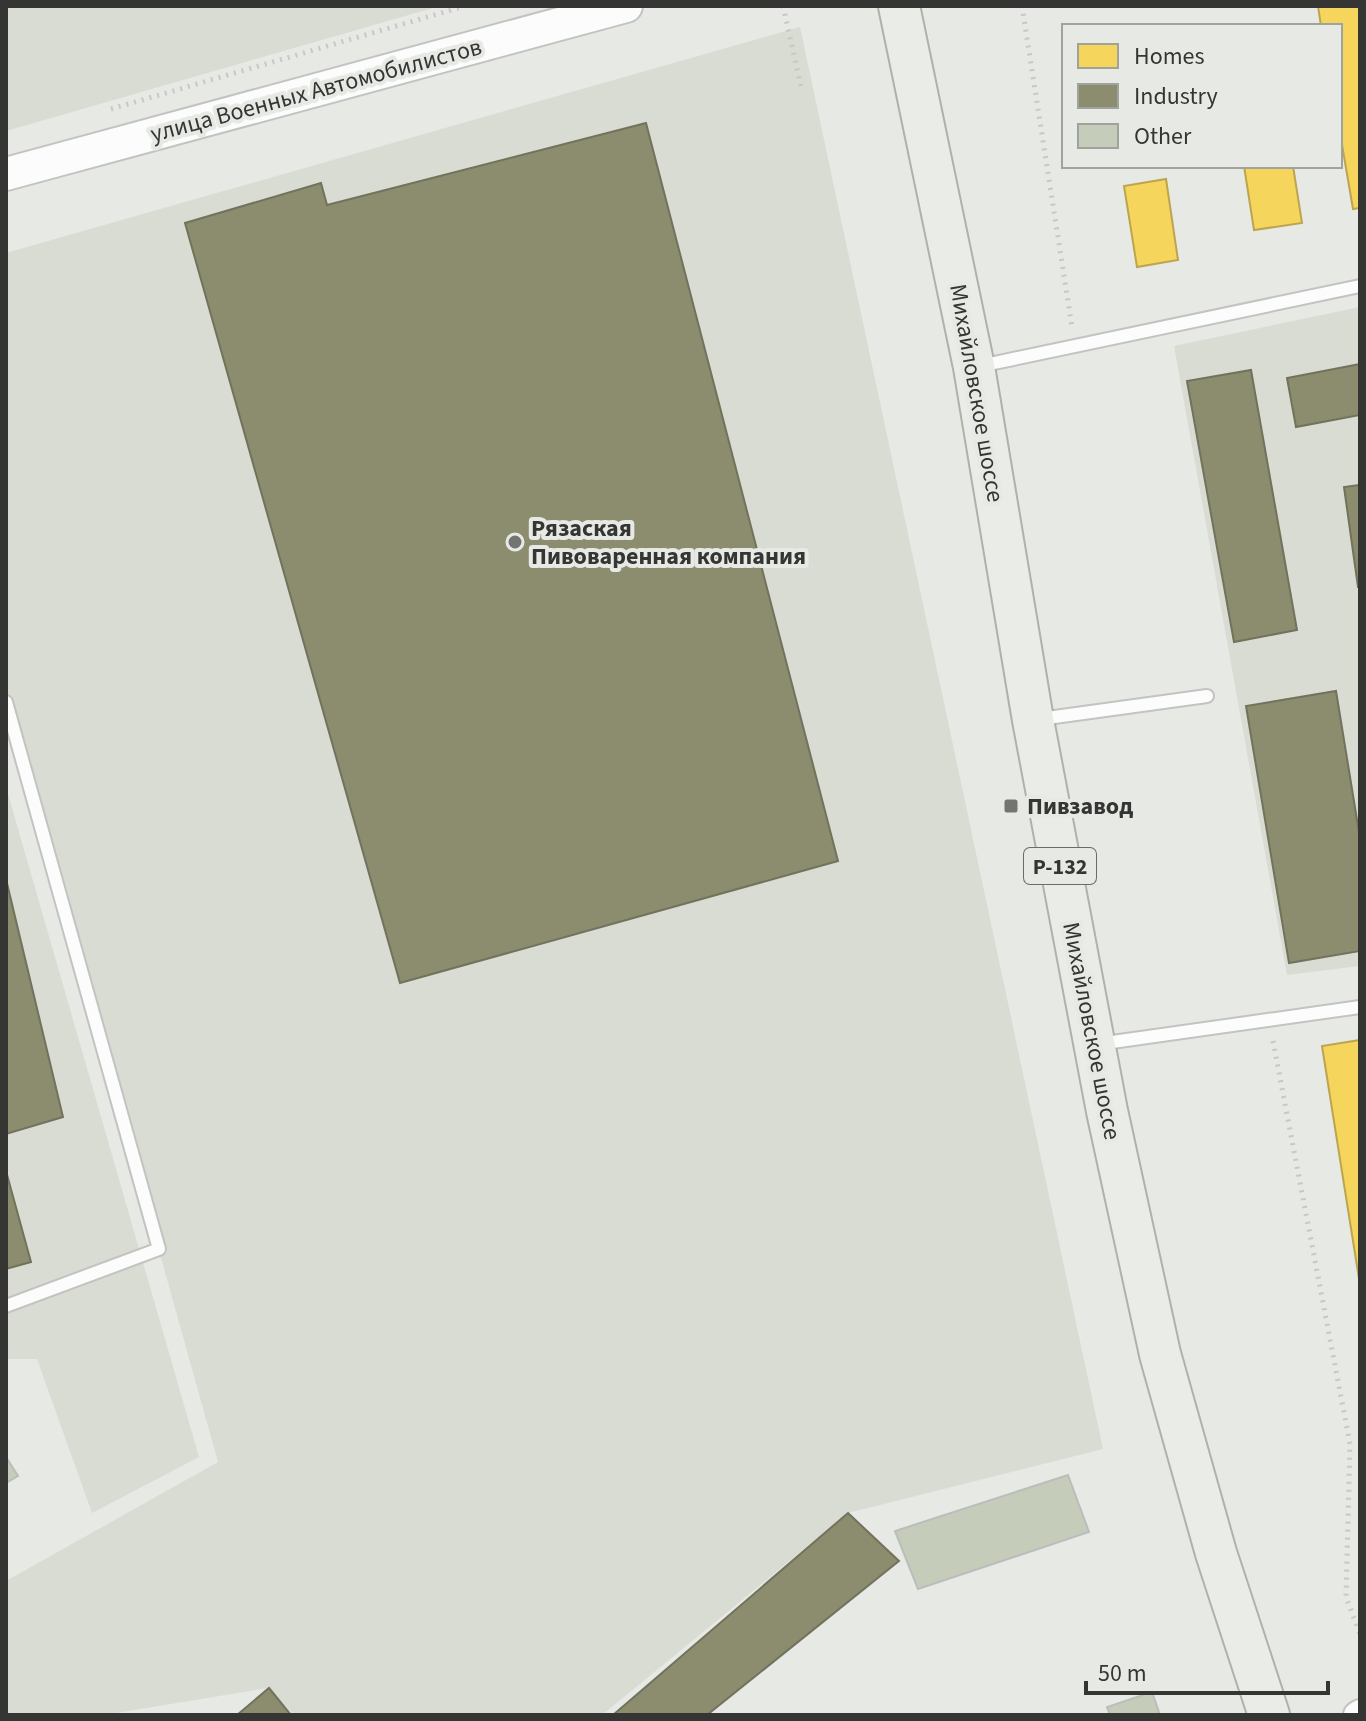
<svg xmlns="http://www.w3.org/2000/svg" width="1366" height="1721" viewBox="0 0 1366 1721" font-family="'Source Sans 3',sans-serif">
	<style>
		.built { fill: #d8dcd3 }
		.homes { fill: #f6d55c; stroke: #bca550; stroke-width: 2 }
		.industry { fill: #8c8c6e; stroke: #72725d; stroke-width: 2 }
		.building { fill: #c5ccb9; stroke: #bcbdbb; stroke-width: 2 }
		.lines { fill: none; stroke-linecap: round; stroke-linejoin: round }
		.service-casing { stroke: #c3c4c1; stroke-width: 16 }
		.minor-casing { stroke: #c3c4c1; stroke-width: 30 }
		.tertiary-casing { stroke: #c3c4c1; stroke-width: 36 }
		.primary-casing { stroke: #aeb3a8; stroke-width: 44 }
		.path { stroke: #c7c8c7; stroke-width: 5; stroke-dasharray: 2 6; stroke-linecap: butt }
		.service { stroke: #fbfcfb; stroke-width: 12 }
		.minor { stroke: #fbfcfb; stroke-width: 26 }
		.tertiary { stroke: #fbfcfb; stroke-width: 32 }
		.primary { stroke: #eaece7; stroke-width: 40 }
		.poi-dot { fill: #737572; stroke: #e7eae4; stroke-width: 3 }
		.labels { text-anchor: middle; stroke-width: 8; stroke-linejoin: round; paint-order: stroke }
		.shield { fill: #e7eae4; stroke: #6a6c69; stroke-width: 2 }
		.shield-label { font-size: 22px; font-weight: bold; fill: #353634 }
		.street-label { font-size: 24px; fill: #353634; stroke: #e7eae4 }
		.poi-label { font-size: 24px; font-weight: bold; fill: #353634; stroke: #e7eae4; text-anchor: start }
	</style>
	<rect width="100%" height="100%" fill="#e7e9e5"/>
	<path class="built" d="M 6,6 L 440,6 L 6,131 Z
		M 800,27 L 1103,1449 L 848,1513 L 602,1715 L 294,1715 L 268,1688 L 104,1715 L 6,1715 L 6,1581 L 218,1462 L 6,702 L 6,253 Z
		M 1360,307 L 1360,966 L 1287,975 L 1174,346 Z
		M 6,787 L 199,1457 L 92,1513 L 37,1359 L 6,1359 Z"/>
	<path class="homes" d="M 1318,6 L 1360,6 L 1360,208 L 1353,209 L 1340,133 L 1340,26 L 1321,26 Z
		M 1244,166 L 1293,166 L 1302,223 L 1254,230 Z
		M 1166,179 L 1178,260 L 1137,267 L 1124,186 Z
		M 1360,1040 L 1360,1285 L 1322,1046 Z"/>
	<path class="industry" d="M 646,123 L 838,861 L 400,983 L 185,223 L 321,183 L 327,205 Z
		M 1360,364 L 1360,415 L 1296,427 L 1287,378 Z
		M 1251,370 L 1297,630 L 1234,642 L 1187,381 Z
		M 1360,485 L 1360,587 L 1358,587 L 1344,487 Z
		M 1336,691 L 1360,838 L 1360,951 L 1289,963 L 1246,706 Z
		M 6,879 L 63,1117 L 6,1134 Z
		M 6,1171 L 31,1262 L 6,1269 Z
		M 848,1513 L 899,1561 L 707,1715 L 613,1715 Z
		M 269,1688 L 291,1715 L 237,1715 Z"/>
	<path class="building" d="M 6,1457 L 18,1476 L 6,1483 Z
		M 1068,1475 L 1089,1532 L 918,1589 L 895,1531 Z
		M 1152,1692 L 1160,1715 L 1110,1715 L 1107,1707 Z"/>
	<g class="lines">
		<defs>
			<path id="service" d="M 980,366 L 1360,286
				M 6,702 L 159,1249 L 6,1306
				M 1040,719 L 1207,696
				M 1098,1044 L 1360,1007"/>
			<path id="minor" d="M 1357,1715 L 1360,1713"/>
			<path id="tertiary" d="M 6,174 L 626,6"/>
			<path id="primary" d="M 899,6 L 974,367 L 1033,720 L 1107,1111 L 1160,1354 L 1216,1553 L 1269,1715"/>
		</defs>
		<use href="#service" class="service-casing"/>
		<use href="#minor" class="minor-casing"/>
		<use href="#tertiary" class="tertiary-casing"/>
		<use href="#primary" class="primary-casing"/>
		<path class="path" d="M 783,6 L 802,91
			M 1022,6 L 1072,327
			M 111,109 L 465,6
			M 1273,1041 L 1350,1444 L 1346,1597 L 1360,1634"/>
		<use href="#service" class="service"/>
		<use href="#minor" class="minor"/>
		<use href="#tertiary" class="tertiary"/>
		<use href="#primary" class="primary"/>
	</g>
	<g class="poi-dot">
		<circle cx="515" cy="542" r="8"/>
		<rect x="1003" y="798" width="16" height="16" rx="4"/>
	</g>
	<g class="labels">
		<rect class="shield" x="1024" y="848" width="72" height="36" rx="6"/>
		<g class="shield-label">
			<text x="1060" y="874">Р-132</text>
		</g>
		<g class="street-label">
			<text transform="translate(316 90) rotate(-15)" y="8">улица Военных Автомобилистов</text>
			<text transform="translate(977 393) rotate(80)" y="8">Михайловское шоссе</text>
			<text transform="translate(1092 1031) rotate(79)" y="8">Михайловское шоссе</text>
		</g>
		<g class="poi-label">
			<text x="531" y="536">Рязаская<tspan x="531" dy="28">Пивоваренная компания</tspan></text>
			<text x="1027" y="814">Пивзавод</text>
		</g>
	</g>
	<rect width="1366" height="1721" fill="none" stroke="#353634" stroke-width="16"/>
	<rect x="1062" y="24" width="280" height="144" fill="#e7eae4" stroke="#a0a29e" stroke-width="2"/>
	<rect x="1078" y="44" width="40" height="24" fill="#f6d55c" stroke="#a0a29e" stroke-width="2"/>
	<text x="1134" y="64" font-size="24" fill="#353634">Homes</text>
	<rect x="1078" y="84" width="40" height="24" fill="#8c8c6e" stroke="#a0a29e" stroke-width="2"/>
	<text x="1134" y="104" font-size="24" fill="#353634">Industry</text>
	<rect x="1078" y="124" width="40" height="24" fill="#c5ccb9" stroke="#a0a29e" stroke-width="2"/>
	<text x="1134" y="144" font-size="24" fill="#353634">Other</text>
	<path d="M1086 1681v12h242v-12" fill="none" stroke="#353634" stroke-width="4"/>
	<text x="1098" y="1681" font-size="24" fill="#353634" stroke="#e7eae4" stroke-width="6" paint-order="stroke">50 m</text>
</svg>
